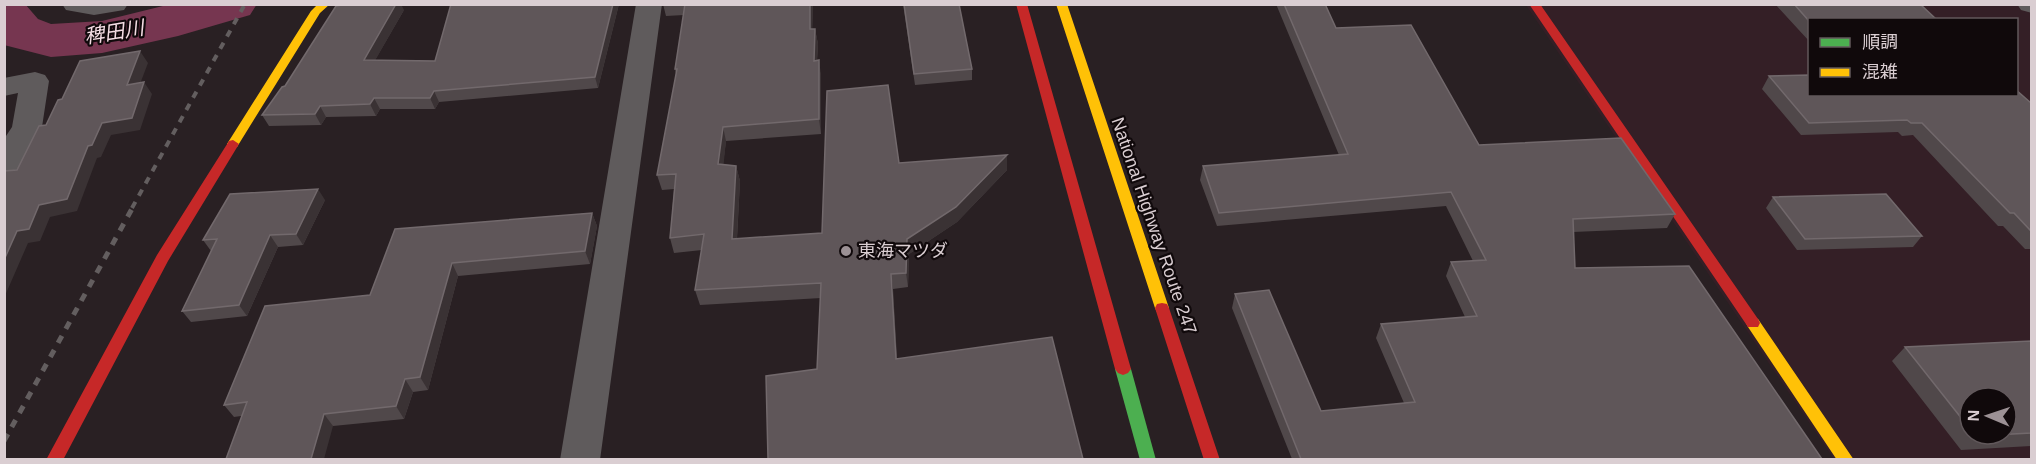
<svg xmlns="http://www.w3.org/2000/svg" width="2036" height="464" viewBox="0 0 2036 464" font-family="Helvetica,'Noto Sans JP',sans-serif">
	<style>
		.built { fill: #341f26; fill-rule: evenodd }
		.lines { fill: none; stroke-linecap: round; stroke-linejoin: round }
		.river { fill: #763650; fill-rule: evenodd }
		.street { fill: #5f5b5c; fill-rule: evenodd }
		.fast { fill: #4caf50; fill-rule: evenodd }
		.slow { fill: #ffc107; fill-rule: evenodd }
		.jam { fill: #c62828; fill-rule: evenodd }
		.rail-far1 { stroke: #635e5f; stroke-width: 4; stroke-dasharray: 7 7; stroke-linecap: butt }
		.rail { stroke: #635e5f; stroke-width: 5; stroke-dasharray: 8 8; stroke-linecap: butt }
		.wall { fill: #50484a; fill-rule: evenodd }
		.shaded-wall { fill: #3a3234 }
		.building { fill: #5f5659; stroke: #72696c; stroke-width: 1.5 }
		.poi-dot { fill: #9c9195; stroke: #10090b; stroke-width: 2 }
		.labels { text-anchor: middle; stroke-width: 4.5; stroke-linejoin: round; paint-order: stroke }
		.street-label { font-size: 18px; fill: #daced2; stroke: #10090b }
		.poi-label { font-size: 18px; fill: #daced2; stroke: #10090b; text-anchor: start }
		.water-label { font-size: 20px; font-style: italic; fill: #f4dde4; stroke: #10090b }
	</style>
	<rect width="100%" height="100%" fill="#292023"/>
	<path class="built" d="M 1526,5 L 2031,5 L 2031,459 L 1834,459 ZM 1810,20 L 2016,20 L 2016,94 L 1810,94 ZM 1970,398 L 2006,398 L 2006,434 L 1970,434 Z"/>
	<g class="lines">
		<path class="river" d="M 4,4 L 25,4 L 38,19 L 51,24 L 102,21 L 171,4 L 257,4 L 250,15 L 178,36 L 102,53 L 51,57 L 4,45 Z"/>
		<path class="street" d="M 62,4 L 128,4 L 124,10 L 94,15 L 66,10 Z
			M 636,4 L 662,4 L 600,460 L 560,460 Z
			M 2017,4 L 2032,4 L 2032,13 L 2021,10 Z
			M 35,72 L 45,75 L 49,81 L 42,127 L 15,173 L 4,176 L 4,139 L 12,127 L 18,93 L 4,96 L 4,78 Z"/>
		<path class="fast" d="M 1123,363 L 1128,365 L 1131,369 L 1156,460 L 1140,460 L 1115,369 L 1118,365 Z"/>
		<path class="slow" d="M 318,4 L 330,4 L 320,13 L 237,147 L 229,147 L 227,144 L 311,11 Z
			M 1056,4 L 1067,4 L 1169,308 L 1167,312 L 1157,312 L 1155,308 Z
			M 1753,317 L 1758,319 L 1854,460 L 1837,460 L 1748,327 L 1746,323 L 1748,319 Z"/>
		<path class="jam" d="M 1016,4 L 1027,4 L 1131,369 L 1128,373 L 1123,375 L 1118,373 L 1115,369 Z
			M 1529,4 L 1540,4 L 1758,319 L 1760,323 L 1758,327 L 1748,327 Z
			M 233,140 L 239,144 L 168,261 L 63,460 L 46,460 L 157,255 L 229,141 Z
			M 1162,303 L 1167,304 L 1169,308 L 1220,460 L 1204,460 L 1155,308 L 1157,304 Z"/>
		<path class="rail-far1" d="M 132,208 L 245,4"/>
		<path class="rail" d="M 4,441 L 133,207"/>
	</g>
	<path class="wall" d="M 451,4 L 619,4 L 598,88 L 439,102 L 435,109 L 380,109 L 376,116 L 326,117 L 321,125 L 269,126 L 262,115 L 285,86 L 404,10 L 375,60 L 435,61 Z
		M 663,4 L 813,4 L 812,29 L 815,29 L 818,44 L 817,61 L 821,75 L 821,134 L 726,141 L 723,164 L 736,166 L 740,181 L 737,239 L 822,233 L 899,163 L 1007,170 L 957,222 L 909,254 L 908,287 L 893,289 L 897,358 L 817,369 L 821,298 L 700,305 L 695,290 L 702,250 L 674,253 L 670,238 L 674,189 L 662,190 L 657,175 L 676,74 L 675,69 L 684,15 L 666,16 Z
		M 903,4 L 959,4 L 972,69 L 972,80 L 915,85 Z
		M 1276,4 L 1325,4 L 1336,28 L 1479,145 L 1675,214 L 1667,228 L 1573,232 L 1575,268 L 1822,459 L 1292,459 L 1232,308 L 1235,294 L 1321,411 L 1404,403 L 1376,338 L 1381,324 L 1465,317 L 1446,276 L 1451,262 L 1473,261 L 1446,206 L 1217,226 L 1200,180 L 1203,166 L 1339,155 Z
		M 1775,4 L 1920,4 L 1809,20 L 1809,41 Z
		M 1769,76 L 2031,103 L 2031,249 L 2025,249 L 2003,226 L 1998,226 L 1913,135 L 1902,136 L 1898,132 L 1801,135 L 1762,89 Z
		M 1773,197 L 1922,236 L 1913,247 L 1797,250 L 1766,208 Z
		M 325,200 L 303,245 L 278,247 L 247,316 L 191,322 L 182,311 L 211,251 L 203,240 Z
		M 592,213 L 597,226 L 590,264 L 458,276 L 428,390 L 413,392 L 404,419 L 333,426 L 241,416 L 234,417 L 224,405 L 370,295 L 395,229 Z
		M 2031,341 L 2031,446 L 1961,450 L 1892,361 L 1905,347 ZM 1970,398 L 2006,434 L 1970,434 Z"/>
	<path class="shaded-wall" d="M 396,4 L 401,4 L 404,10 L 369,71 L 364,60 Z
		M 613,4 L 619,4 L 598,88 L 595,77 Z
		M 810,4 L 813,4 L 812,44 L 810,29 Z
		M 815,29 L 818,44 L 816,75 L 814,61 Z
		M 140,51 L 148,63 L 135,97 L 127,85 Z
		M 819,60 L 821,75 L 821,134 L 819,119 Z
		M 144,82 L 152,94 L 140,130 L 111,135 L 101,157 L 97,158 L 77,211 L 50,217 L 40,241 L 28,243 L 4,298 L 4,260 L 17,231 L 88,146 L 102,123 Z
		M 434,91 L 439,102 L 435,109 L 430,98 Z
		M 374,98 L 380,109 L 376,116 L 370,104 Z
		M 320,106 L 326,117 L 321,125 L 315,114 Z
		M 723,127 L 726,141 L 722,179 L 718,164 Z
		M 1007,155 L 1007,170 L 957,222 L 909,254 L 908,287 L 906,273 L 907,239 Z
		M 736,166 L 740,181 L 736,254 L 732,239 Z
		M 318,189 L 325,200 L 303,245 L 296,234 Z
		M 592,213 L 597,226 L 590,264 L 585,251 Z
		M 270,235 L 278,247 L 247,316 L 239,305 Z
		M 452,263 L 458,276 L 428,390 L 420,377 Z
		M 891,274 L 893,289 L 897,373 L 896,359 Z
		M 405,379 L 413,392 L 404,419 L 396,406 Z
		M 324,414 L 333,426 L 324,459 L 311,459 Z"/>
	<path class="building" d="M 348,4 L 396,4 L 364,60 L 435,61 L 451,4 L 613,4 L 595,77 L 434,91 L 430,98 L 374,98 L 370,104 L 320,106 L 315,114 L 262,115 L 282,87 L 285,86 L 336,6 Z
		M 685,4 L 810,4 L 810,29 L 815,29 L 814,61 L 819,60 L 819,119 L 723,127 L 718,164 L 736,166 L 732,239 L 822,233 L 827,91 L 888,85 L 899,163 L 1007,155 L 956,207 L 907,239 L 906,273 L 891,274 L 896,359 L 1052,337 L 1083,459 L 768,459 L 766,376 L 817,369 L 821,283 L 695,290 L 704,234 L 670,238 L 676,174 L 657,175 L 677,69 L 675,69 Z
		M 904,4 L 959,4 L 972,69 L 914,74 Z
		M 1284,4 L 1325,4 L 1336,28 L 1411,25 L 1479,145 L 1621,138 L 1675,214 L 1573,219 L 1575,268 L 1689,266 L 1822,459 L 1301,459 L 1235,294 L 1269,290 L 1321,411 L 1415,402 L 1381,324 L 1477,316 L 1451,262 L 1486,260 L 1451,192 L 1219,213 L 1203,166 L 1348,154 Z
		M 1794,4 L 1920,4 L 1937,20 L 1809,20 L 1809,21 Z
		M 140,51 L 127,85 L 144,82 L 132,118 L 102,123 L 92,145 L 88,146 L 67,199 L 39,205 L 29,229 L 17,231 L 4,260 L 4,171 L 17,170 L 39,126 L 46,125 L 58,100 L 62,99 L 80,61 Z
		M 1809,75 L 1809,94 L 2016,94 L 2016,90 L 2031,103 L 2031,231 L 2014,213 L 2010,213 L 1922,123 L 1911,123 L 1907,120 L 1809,123 L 1769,76 Z
		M 318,189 L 296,234 L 270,235 L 239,305 L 182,311 L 217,239 L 203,240 L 230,194 Z
		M 1886,194 L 1922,236 L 1805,239 L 1773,197 Z
		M 592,213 L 585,251 L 452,263 L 420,377 L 405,379 L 396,406 L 324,414 L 311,459 L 226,459 L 247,402 L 224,405 L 265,306 L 370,295 L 395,229 Z
		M 2031,341 L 2031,433 L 1975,436 L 1974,434 L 2006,434 L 2006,398 L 1970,398 L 1970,429 L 1905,347 Z"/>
	<circle class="poi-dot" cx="846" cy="251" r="6"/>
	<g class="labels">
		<g class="street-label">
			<text transform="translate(1154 226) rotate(71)" y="6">National Highway Route 247</text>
		</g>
		<g class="poi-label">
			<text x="858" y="257">東海マツダ</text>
		</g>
		<g class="water-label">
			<text transform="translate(114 32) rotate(-9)" y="7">稗田川</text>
		</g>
	</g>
	<rect width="2036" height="464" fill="none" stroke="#daced2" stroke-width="12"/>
	<rect x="1808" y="18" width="210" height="78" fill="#10090b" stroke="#61585b" stroke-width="1.5"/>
	<rect x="1820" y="38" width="30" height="9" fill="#4caf50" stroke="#61585b" stroke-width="1.5"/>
	<text x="1862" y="48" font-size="18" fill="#daced2">順調</text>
	<rect x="1820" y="68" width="30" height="9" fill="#ffc107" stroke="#61585b" stroke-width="1.5"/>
	<text x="1862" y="78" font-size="18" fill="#daced2">混雑</text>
	<g transform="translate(1988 416) rotate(272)"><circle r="28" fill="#10090b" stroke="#61585b" stroke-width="1.5"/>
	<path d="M0-4.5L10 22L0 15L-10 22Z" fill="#9c9195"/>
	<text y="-9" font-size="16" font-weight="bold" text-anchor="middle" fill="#daced2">N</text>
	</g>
</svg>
